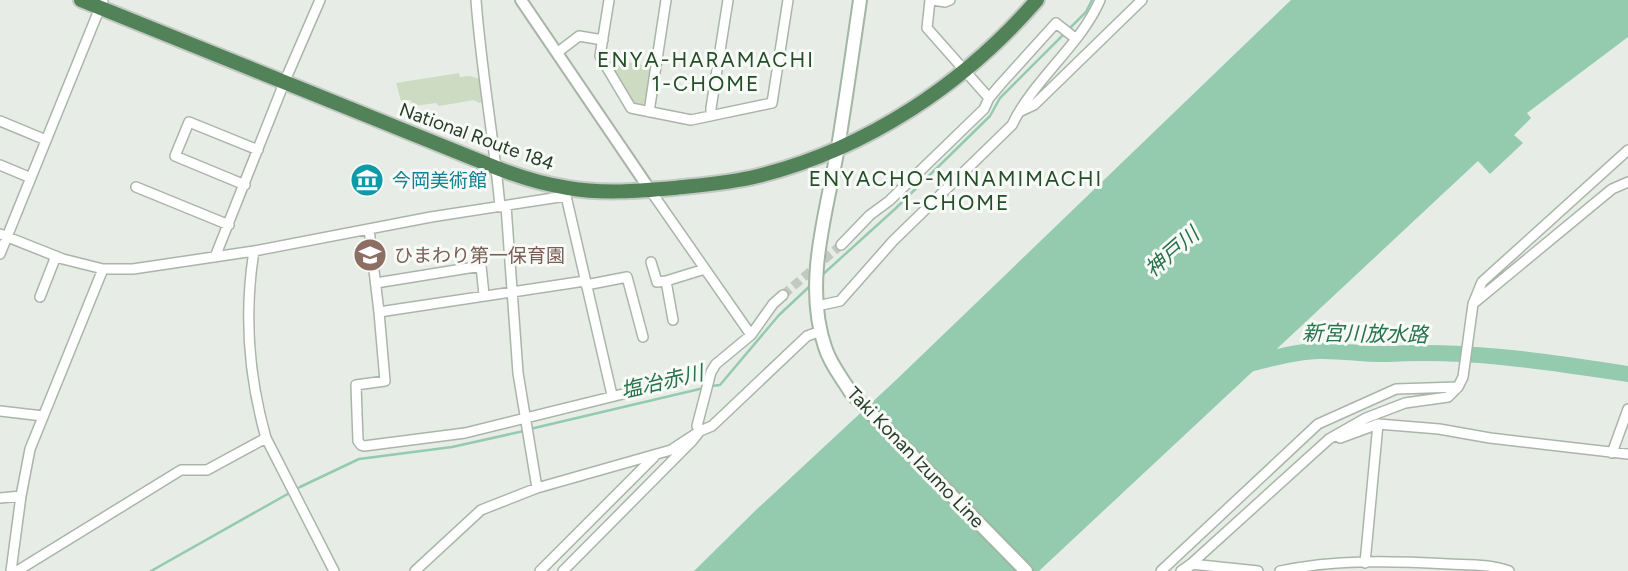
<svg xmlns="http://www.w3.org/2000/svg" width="1628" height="571" viewBox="0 0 1628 571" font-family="Figtree,'Noto Sans JP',sans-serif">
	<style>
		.green { fill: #ccdbc1 }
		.water { fill: #94cbaf }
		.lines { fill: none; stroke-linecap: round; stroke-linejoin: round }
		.stream { stroke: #94cbaf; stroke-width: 2.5 }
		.river { stroke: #94cbaf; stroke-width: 16 }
		.minor-tunnel { stroke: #c1cac0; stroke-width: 9; stroke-dasharray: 9 4.5; stroke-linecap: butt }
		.minor-casing { stroke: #aab5a9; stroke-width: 12 }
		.tertiary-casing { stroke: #aab5a9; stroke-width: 14 }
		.secondary-casing { stroke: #a3b5a3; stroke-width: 16 }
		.trunk-casing { stroke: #c3c9c3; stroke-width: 18 }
		.minor { stroke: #fff; stroke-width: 9 }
		.tertiary { stroke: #fff; stroke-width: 10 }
		.secondary { stroke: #fff; stroke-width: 12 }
		.trunk { stroke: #528257; stroke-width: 14 }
		.labels { text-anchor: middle; stroke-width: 6; stroke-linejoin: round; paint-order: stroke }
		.street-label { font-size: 19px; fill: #273d28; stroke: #f7faf6 }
		.culture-label { font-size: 19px; fill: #0d838f; stroke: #f7faf6; text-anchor: start }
		.education-label { font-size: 19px; fill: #785e54; stroke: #f7faf6; text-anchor: start }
		.neighbourhood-label { font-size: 21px; letter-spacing: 2px; fill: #244d28; stroke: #f7faf6 }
		.water-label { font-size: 21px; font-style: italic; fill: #27734c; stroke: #f7faf6 }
	</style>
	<rect width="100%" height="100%" fill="#e7ede6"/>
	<path class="green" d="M 605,58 L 653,67 L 647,105 L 643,108 L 632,105 Z
		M 459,73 L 460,77 L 470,76 L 480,79 L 486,100 L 479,103 L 474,100 L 439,106 L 436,103 L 414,106 L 410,100 L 401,101 L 396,83 Z"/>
	<path class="water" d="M 1291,0 L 1628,0 L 1628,37 L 1527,113 L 1531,118 L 1514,135 L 1523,143 L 1490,174 L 1478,161 L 1039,571 L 694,571 L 756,510 L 896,380 Z"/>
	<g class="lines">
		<path class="stream" d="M 821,276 L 895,209 L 990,116 L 1000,98 L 1086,12 L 1092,0
			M 711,386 L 720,385 L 779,315 L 811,285
			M 530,429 L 704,388
			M 151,571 L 300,487 L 359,459 L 452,447 L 524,431"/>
		<path class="river" d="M 1245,365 C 1269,359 1293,352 1318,351 C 1342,350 1365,355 1388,354 C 1468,349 1549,362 1628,374"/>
		<path class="minor-tunnel" d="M 783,295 L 841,245"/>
		<defs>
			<path id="minor" d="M 476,0 C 481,69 494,138 500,207
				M 609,0 L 600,56 L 631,108 L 691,120 L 772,103 L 788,0
				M 930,0 L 927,28 L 989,98
				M 933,0 L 945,2 L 950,0
				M 558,52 L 579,36 L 603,40
				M 1021,111 L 1034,105 L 1142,0
				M 649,112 L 666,0
				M 711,116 L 711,108 L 728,0
				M 0,121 L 46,140
				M 0,165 L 31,178
				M 245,185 L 175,156 L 189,122 L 258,150
				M 136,187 L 229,225
				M 650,190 L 751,335
				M 566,196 L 612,395
				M 506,206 L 518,373 L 537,488
				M 369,229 L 379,312 L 585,281
				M 0,234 L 63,259 L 103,269 L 133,269 L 254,251 L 431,217 L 566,196 L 568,188
				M 841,245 L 870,215 L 889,201 L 984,109 L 989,98 L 1000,85 L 1056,23 L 1075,38
				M 254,251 C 244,313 249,378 266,438 L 334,571
				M 0,254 L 103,0
				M 215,257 L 284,83 L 320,0
				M 651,262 L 657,282 L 666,281
				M 376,283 L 481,266 L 484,295
				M 586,285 L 627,277 L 643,337
				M 40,297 L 56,256
				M 1474,303 L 1612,189 L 1628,182
				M 817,306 L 840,301 L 893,241 L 1012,125 C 1034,79 1080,46 1100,0
				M 379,312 L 385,381 L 356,385 L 358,441 L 361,445 L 364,446 L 465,433 L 631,392
				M 673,320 L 666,281 L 705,269
				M 0,411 L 43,416
				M 1340,438 L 1378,424
				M 1612,453 L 1628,409
				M 0,498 L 21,496
				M 1365,563 L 1378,424 L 1439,429 L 1490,438 L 1628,454
				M 1189,567 L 1191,564 L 1258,571
				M 11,571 L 21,496 L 30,449 L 103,269
				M 17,571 L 181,470 L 207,470 L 266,438
				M 415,571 L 481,510 L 537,488 L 671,450 L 700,431 L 712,426 L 807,336 L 821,331
				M 540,571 L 654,457
				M 563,571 L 692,441 L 700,431 L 697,426 L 711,372 L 716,364 L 751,335 L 773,304 L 783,295
				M 1161,571 L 1318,424 L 1396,389 L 1458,387 L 1463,377 L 1473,304 L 1482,282 L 1628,150
				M 1181,571 L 1191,564 L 1329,439 L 1366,418 L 1405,403 L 1448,397 L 1458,387
				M 1280,571 C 1335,559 1394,561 1449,564 C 1469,565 1490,564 1509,571"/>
			<path id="tertiary" d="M 521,0 L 650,190"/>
			<path id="secondary" d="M 860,0 C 853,49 846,98 838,147 C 827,212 803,282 825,347 C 830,364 842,378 851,393 L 1026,571"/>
			<path id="trunk" d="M 81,0 L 497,168 C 520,177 543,184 568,188 C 602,194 639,191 674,188 C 702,185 730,183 758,176 C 867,149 964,84 1037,0"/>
		</defs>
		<use href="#minor" class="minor-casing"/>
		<use href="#tertiary" class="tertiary-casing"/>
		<use href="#secondary" class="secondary-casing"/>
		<use href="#trunk" class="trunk-casing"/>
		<use href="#minor" class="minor"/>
		<use href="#tertiary" class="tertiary"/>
		<use href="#secondary" class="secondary"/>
		<use href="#trunk" class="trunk"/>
	</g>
	<defs>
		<symbol id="museum-disc" viewBox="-11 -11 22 22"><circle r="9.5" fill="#0f9aa8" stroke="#f7faf6"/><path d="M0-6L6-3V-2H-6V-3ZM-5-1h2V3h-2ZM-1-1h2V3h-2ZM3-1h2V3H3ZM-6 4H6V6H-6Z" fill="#fff"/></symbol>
		<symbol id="school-disc" viewBox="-11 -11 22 22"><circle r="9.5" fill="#8d6e63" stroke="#f7faf6"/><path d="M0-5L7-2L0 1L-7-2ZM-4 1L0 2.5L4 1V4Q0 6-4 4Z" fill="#fff"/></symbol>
	</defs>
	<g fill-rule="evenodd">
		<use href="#museum-disc" x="348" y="161" width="38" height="38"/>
		<use href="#school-disc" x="351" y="236" width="38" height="38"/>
	</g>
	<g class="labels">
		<g class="street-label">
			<text transform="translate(477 136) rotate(20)" y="7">National Route 184</text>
			<text transform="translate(916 457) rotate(46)" y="7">Taki Konan Izumo Line</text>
		</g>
		<g class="culture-label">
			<text x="392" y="187">今岡美術館</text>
		</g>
		<g class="education-label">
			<text x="394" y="262">ひまわり第一保育園</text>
		</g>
		<g class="neighbourhood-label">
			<text x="706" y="67">ENYA-HARAMACHI<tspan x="706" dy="24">1-CHOME</tspan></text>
			<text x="956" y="186">ENYACHO-MINAMIMACHI<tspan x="956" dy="24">1-CHOME</tspan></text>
		</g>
		<g class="water-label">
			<text transform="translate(1172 252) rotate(-41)" y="7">神戸川</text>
			<text transform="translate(1365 334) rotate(1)" y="7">新宮川放水路</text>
			<text transform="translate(662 382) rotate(-13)" y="7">塩冶赤川</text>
		</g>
	</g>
</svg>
